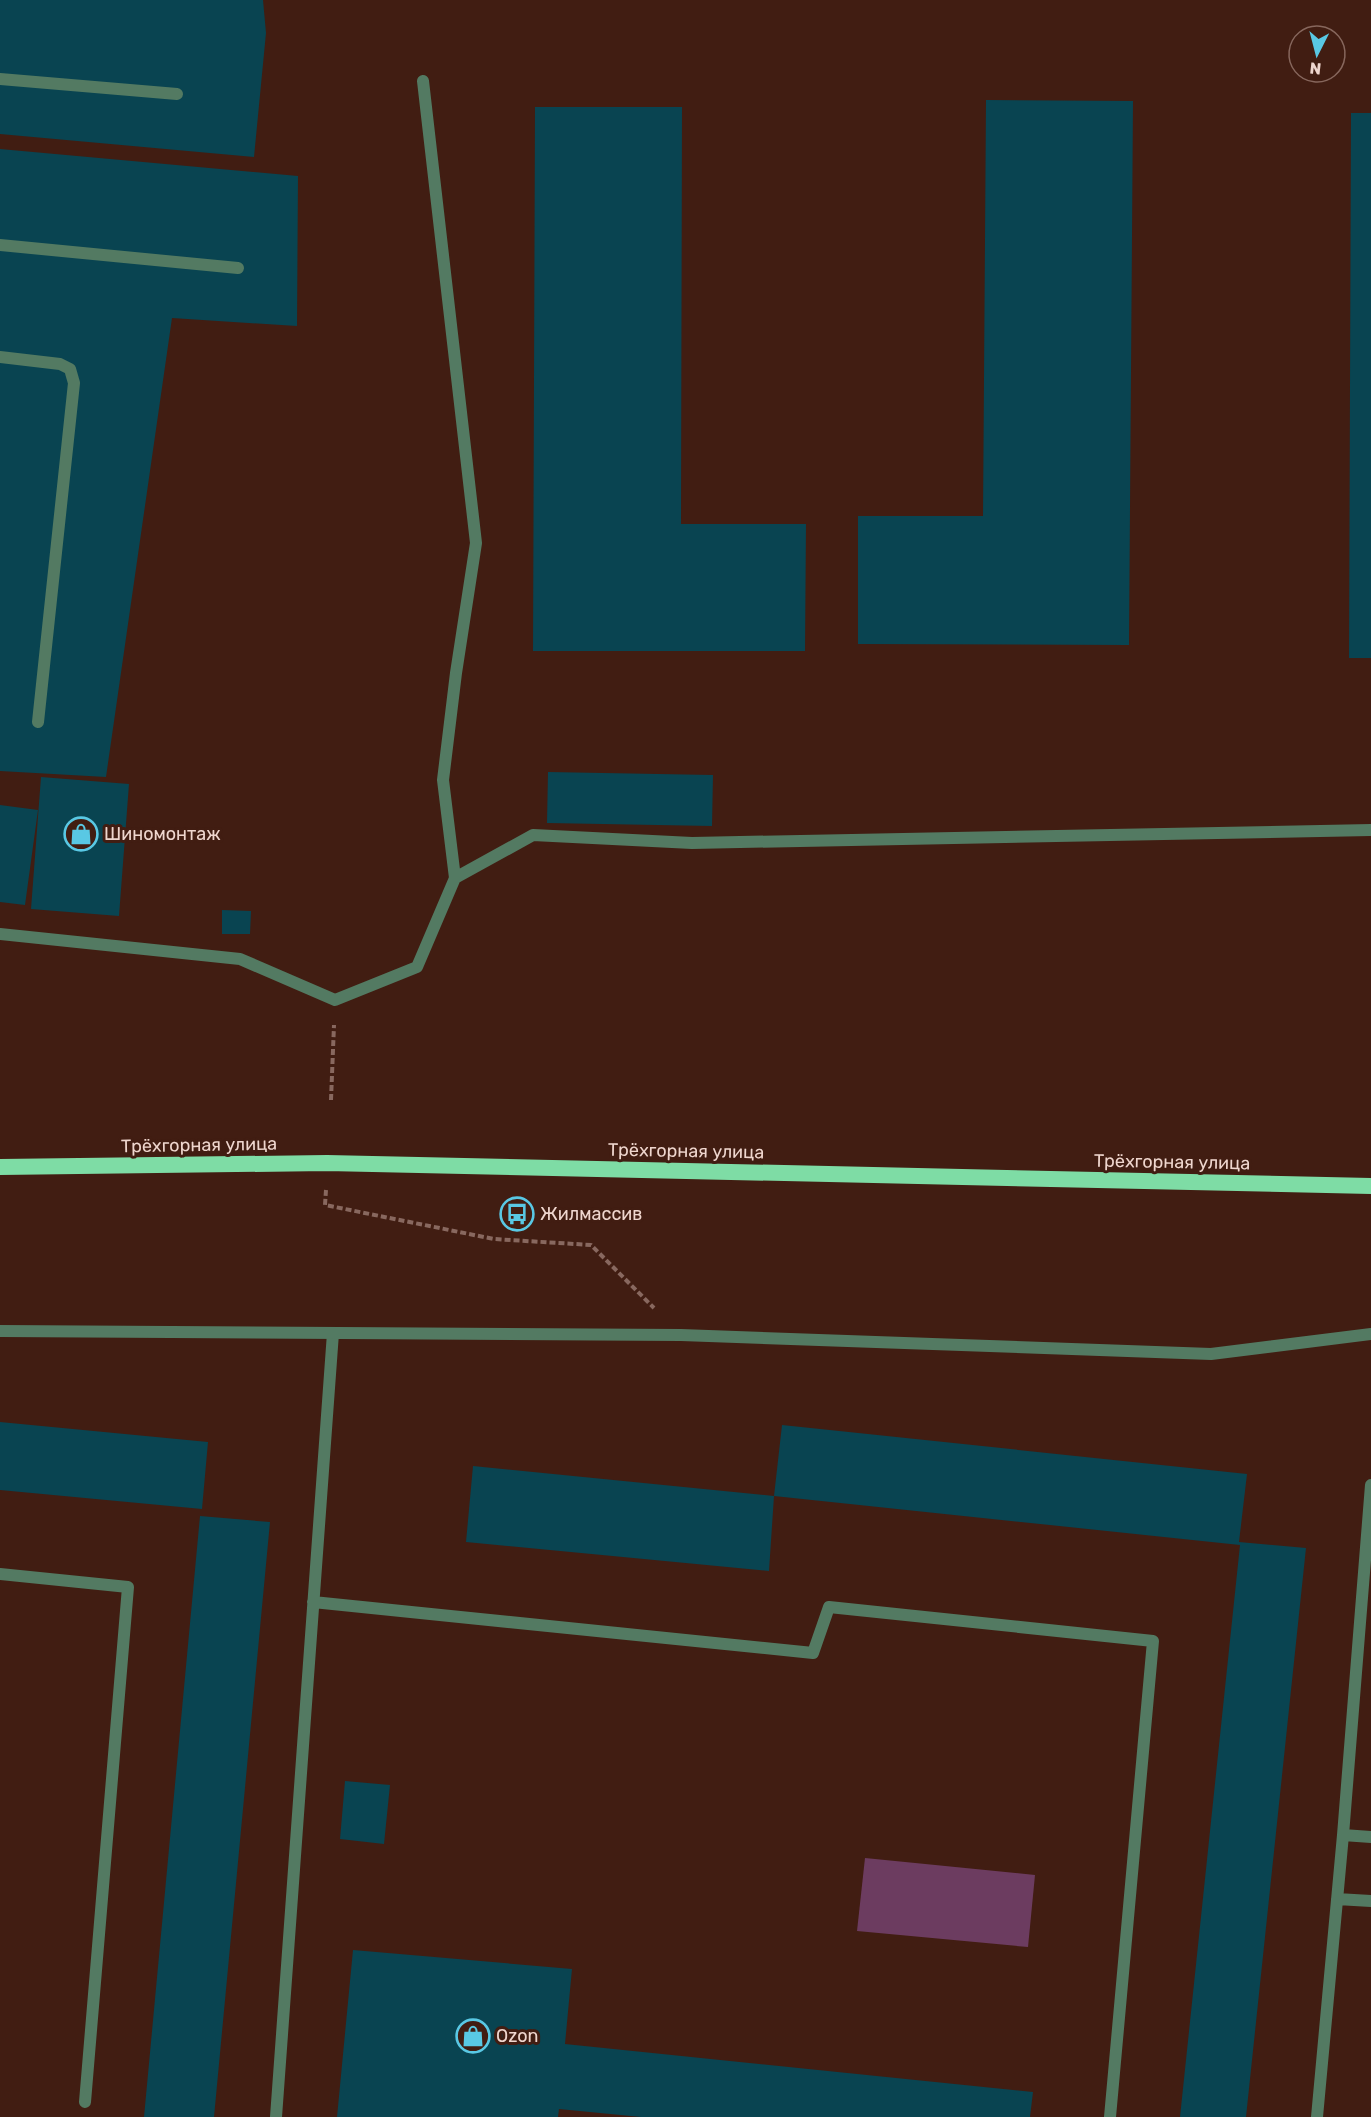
<svg xmlns="http://www.w3.org/2000/svg" width="1371" height="2117" viewBox="0 0 1371 2117" font-family="Rubik,sans-serif">
	<style>
		.green { fill: #6c3c60 }
		.building { fill: #094451 }
		.lines { fill: none; stroke-linecap: round; stroke-linejoin: round }
		.path { stroke: #88685f; stroke-width: 4; stroke-dasharray: 6 3; stroke-linecap: butt }
		.service { stroke: #537a62; stroke-width: 12 }
		.minor { stroke: #537a62; stroke-width: 12 }
		.trunk { stroke: #7edca5; stroke-width: 16 }
		.labels { text-anchor: middle; stroke-width: 6; stroke-linejoin: round; paint-order: stroke }
		.poi-label { font-size: 18px; fill: #efd6ce; stroke: #411d12; text-anchor: start }
		.street-label { font-size: 18px; fill: #efd6ce; stroke: #411d12 }
	</style>
	<rect width="100%" height="100%" fill="#411d12"/>
	<path class="green" d="M 865,1858 L 1035,1875 L 1028,1947 L 857,1931 Z"/>
	<path class="building" d="M 0,0 L 263,0 L 266,33 L 254,157 L 0,134 Z
		M 986,100 L 1133,101 L 1129,645 L 858,644 L 858,516 L 983,516 Z
		M 535,107 L 682,107 L 681,524 L 806,524 L 805,651 L 533,651 Z
		M 1351,113 L 1371,113 L 1371,658 L 1349,658 Z
		M 0,149 L 298,176 L 297,326 L 172,318 L 106,777 L 0,771 Z
		M 548,772 L 713,775 L 712,826 L 547,823 Z
		M 41,777 L 129,784 L 119,916 L 31,909 Z
		M 0,805 L 38,810 L 25,905 L 0,902 Z
		M 222,910 L 251,911 L 250,934 L 222,934 Z
		M 0,1422 L 208,1442 L 202,1509 L 0,1490 Z
		M 782,1425 L 1247,1474 L 1239,1542 L 1306,1548 L 1246,2117 L 1180,2117 L 1240,1545 L 774,1496 Z
		M 473,1466 L 774,1496 L 769,1571 L 466,1542 Z
		M 200,1516 L 270,1522 L 214,2117 L 144,2117 Z
		M 345,1781 L 390,1785 L 384,1844 L 340,1839 Z
		M 353,1950 L 572,1969 L 565,2044 L 1033,2092 L 1030,2117 L 641,2117 L 559,2109 L 558,2117 L 337,2117 Z"/>
	<g class="lines">
		<path class="path" d="M 331,1100 L 334,1025
			M 326,1190 L 325,1205 L 494,1239 L 591,1245 L 654,1308"/>
		<path class="service" d="M 0,79 L 177,94
			M 423,81 L 476,543 L 456,673 L 443,780 L 455,878
			M 0,245 L 238,268
			M 0,357 L 60,364 L 70,369 L 74,383 L 38,722
			M 0,934 L 240,959 L 335,1000 L 417,967 L 455,878 L 533,835 L 692,843 L 1371,830
			M 0,1574 L 128,1587 L 85,2102
			M 313,1602 L 813,1653 L 829,1607 L 1153,1641 L 1110,2117
			M 1343,1835 L 1371,1837
			M 1337,1899 L 1371,1901
			M 276,2117 L 333,1333
			M 1317,2117 L 1343,1835 L 1371,1485"/>
		<path class="minor" d="M 0,1331 L 681,1335 L 1211,1354 L 1371,1334"/>
		<path class="trunk" d="M 0,1167 L 327,1163 L 1371,1186"/>
	</g>
	<defs>
		<symbol id="shop-ring" viewBox="-11 -11 22 22"><circle r="9.5" fill="#411d12" stroke="#59c8e4" stroke-width="1.5"/><path d="M-5-2.5h2.3a2.7 3.5 0 0 1 5.4 0H5L5.5 6h-11ZM-1.5-2.5h3a1.5 2.3 0 0 0-3 0Z" fill="#59c8e4"/></symbol>
		<symbol id="bus-ring" viewBox="-11 -11 22 22"><circle r="9.5" fill="#411d12" stroke="#59c8e4" stroke-width="1.5"/><path d="M-5-6H5V4H4V6H2V4H-2V6H-4V4H-5ZM-3.5-4V0h7V-4ZM-3.5 1.2v1.5H-2V1.2ZM2 1.2v1.5H3.5V1.2Z" fill="#59c8e4"/></symbol>
	</defs>
	<g fill-rule="evenodd">
		<use href="#shop-ring" x="62" y="815" width="38" height="38"/>
		<use href="#bus-ring" x="498" y="1195" width="38" height="38"/>
		<use href="#shop-ring" x="454" y="2017" width="38" height="38"/>
	</g>
	<g class="labels">
		<g class="poi-label">
			<text x="104" y="840">Шиномонтаж</text>
			<text x="540" y="1220">Жилмассив</text>
			<text x="496" y="2042">Ozon</text>
		</g>
		<g class="street-label">
			<text transform="translate(199 1145) rotate(-1)" y="6">Трёхгорная улица</text>
			<text transform="translate(686 1151) rotate(1)" y="6">Трёхгорная улица</text>
			<text transform="translate(1172 1162) rotate(1)" y="6">Трёхгорная улица</text>
		</g>
	</g>
	<g transform="translate(1317 54) rotate(186)"><circle r="28" fill="#411d12" stroke="#87675d" stroke-width="1.5"/>
	<path d="M0-4.5L10 22L0 15L-10 22Z" fill="#59c8e4"/>
	<text y="-9" font-size="16" font-weight="bold" text-anchor="middle" fill="#efd6ce">N</text>
	</g>
</svg>
